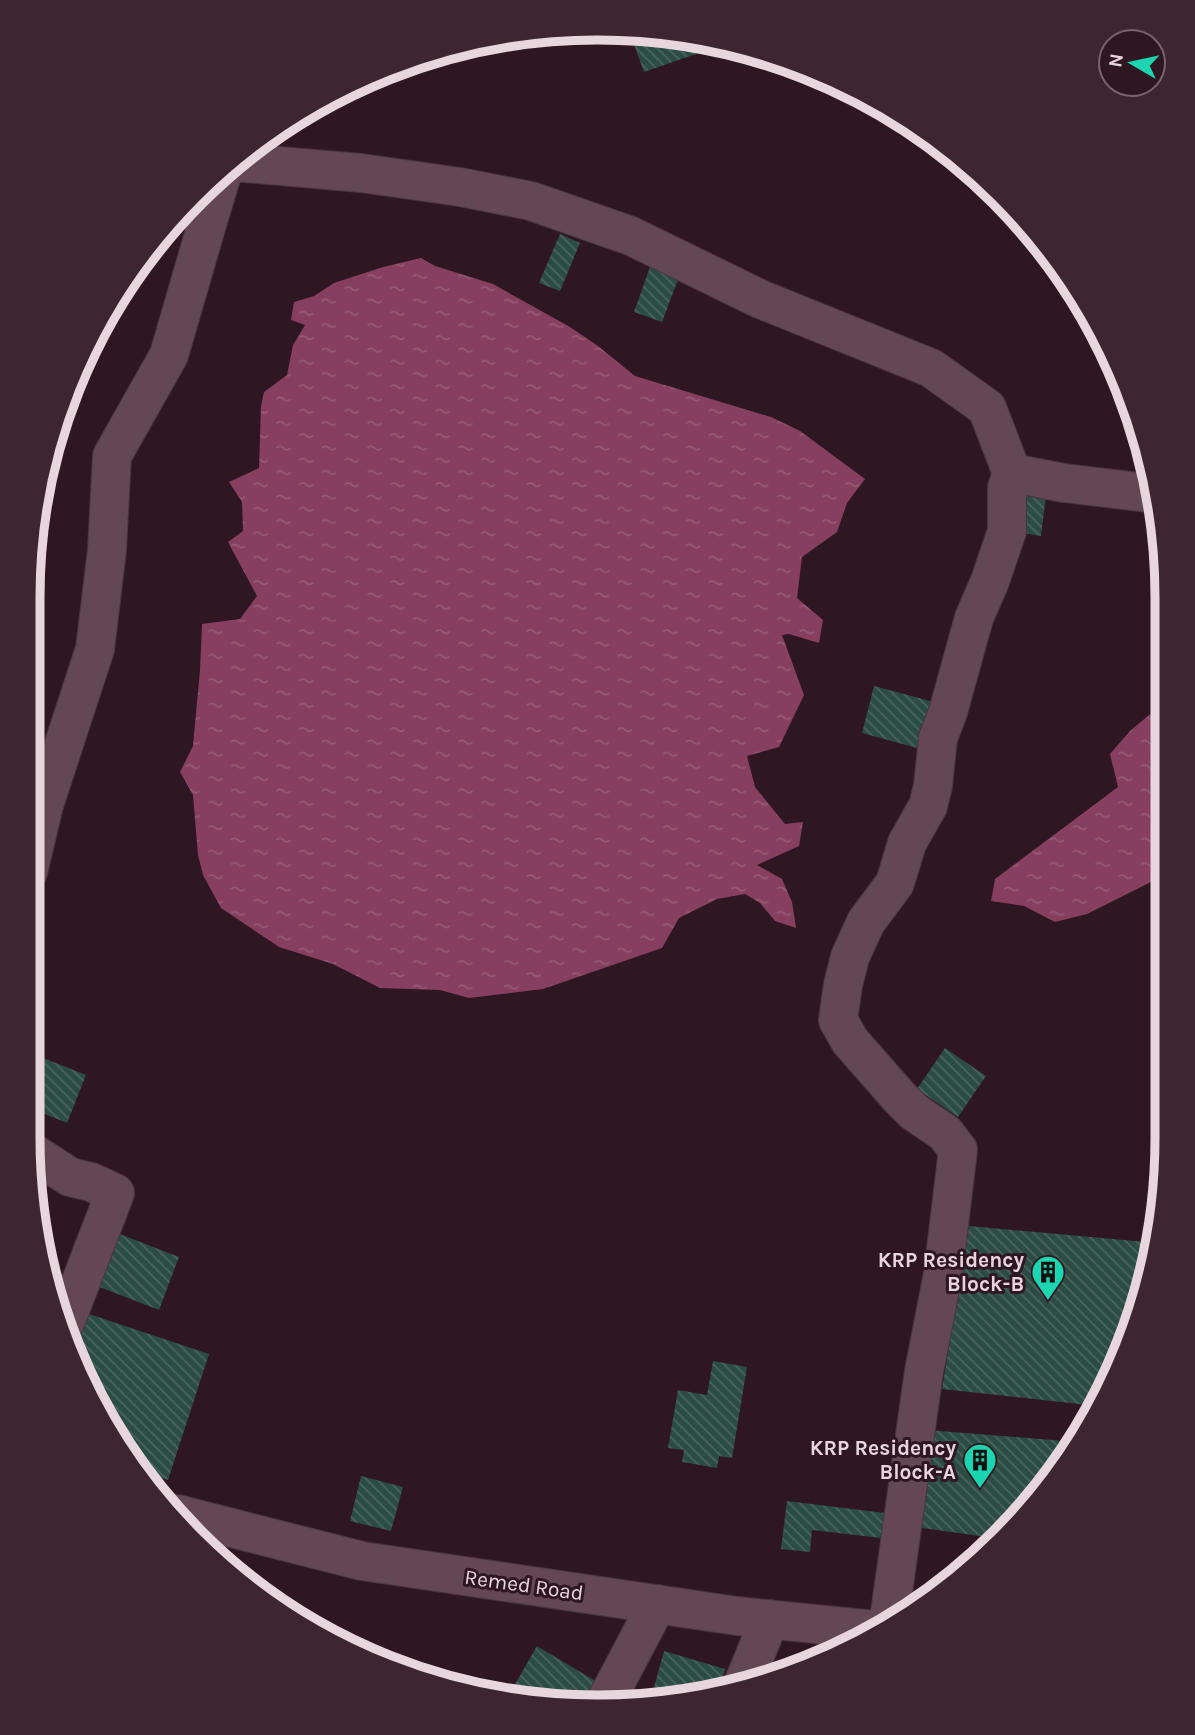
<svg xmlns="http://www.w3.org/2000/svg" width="1195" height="1735" viewBox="0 0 1195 1735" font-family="Karla,sans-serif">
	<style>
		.water { fill: url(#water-ripples) }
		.building { fill: url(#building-back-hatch) }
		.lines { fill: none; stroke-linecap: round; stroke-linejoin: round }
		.minor-casing { stroke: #48363d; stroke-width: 40 }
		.tertiary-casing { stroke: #48363d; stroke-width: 40 }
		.minor { stroke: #634752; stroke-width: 38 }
		.tertiary { stroke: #634752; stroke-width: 38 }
		.labels { text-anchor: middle; stroke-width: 6; stroke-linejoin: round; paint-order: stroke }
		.poi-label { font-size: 21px; font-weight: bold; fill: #e7d6dc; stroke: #2f1721; text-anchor: end }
		.street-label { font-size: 21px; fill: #e7d6dc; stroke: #2f1721 }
		.rim { fill: none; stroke: #e7d6dc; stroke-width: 9 }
	</style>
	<defs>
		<pattern id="water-ripples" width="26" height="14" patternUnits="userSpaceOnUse" patternTransform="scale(1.75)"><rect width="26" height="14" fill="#863f5f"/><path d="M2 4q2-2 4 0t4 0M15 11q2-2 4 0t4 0" fill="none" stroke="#975a75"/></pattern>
		<pattern id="building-back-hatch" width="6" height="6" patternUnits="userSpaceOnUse" patternTransform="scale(1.75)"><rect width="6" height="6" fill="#2b4c43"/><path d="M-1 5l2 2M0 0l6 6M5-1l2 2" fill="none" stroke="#4a655e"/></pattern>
	</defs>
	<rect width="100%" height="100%" fill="#2f1721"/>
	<path class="water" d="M 421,258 L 435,266 L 493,284 L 570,327 L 598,346 L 635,376 L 771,417 L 800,431 L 865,479 L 847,503 L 837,532 L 802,557 L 797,598 L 823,620 L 819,643 L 789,634 L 782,635 L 804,695 L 779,747 L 747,756 L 755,787 L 785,824 L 803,822 L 799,846 L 757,865 L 782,879 L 792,902 L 796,928 L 775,921 L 760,903 L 745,894 L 717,899 L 679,918 L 662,948 L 543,989 L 469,998 L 440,990 L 380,988 L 333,964 L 279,947 L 221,908 L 203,875 L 198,855 L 193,795 L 180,772 L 193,746 L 200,670 L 202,624 L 240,619 L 257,596 L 228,542 L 243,531 L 242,502 L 229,482 L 259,468 L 261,406 L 264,392 L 287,375 L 293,345 L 305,325 L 291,320 L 294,302 L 314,296 L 334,283 L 383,267 Z
		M 1167,700 L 1167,874 L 1087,914 L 1055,922 L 1024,906 L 991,901 L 995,879 L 1118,787 L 1110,754 L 1130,731 Z"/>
	<path class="building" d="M 642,32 L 709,39 L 725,44 L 644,72 L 631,36 Z
		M 560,234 L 580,243 L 560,291 L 539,283 Z
		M 650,267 L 679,277 L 662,322 L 634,312 Z
		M 1022,492 L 1046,495 L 1041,536 L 1017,532 Z
		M 1153,506 L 1158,507 L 1162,544 L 1148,542 Z
		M 874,686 L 934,702 L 921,749 L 862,733 Z
		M 945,1048 L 986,1076 L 958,1117 L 917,1089 Z
		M 28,1052 L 86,1075 L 67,1123 L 28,1107 Z
		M 969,1226 L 1157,1243 L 1123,1356 L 1097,1406 L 942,1389 Z
		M 117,1233 L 179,1257 L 159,1310 L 97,1286 Z
		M 45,1268 L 66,1276 L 56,1304 L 48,1285 Z
		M 83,1312 L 209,1354 L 168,1480 L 138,1470 L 124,1454 L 73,1342 Z
		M 713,1361 L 747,1367 L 732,1458 L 719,1456 L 717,1468 L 682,1462 L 684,1450 L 668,1448 L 678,1390 L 707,1395 Z
		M 927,1430 L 1077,1442 L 1071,1454 L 1002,1539 L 915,1527 Z
		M 361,1476 L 403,1487 L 391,1531 L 350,1521 Z
		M 787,1501 L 893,1514 L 890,1539 L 812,1530 L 810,1552 L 781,1549 Z
		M 537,1646 L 607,1688 L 601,1700 L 524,1702 L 507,1698 Z
		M 664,1651 L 725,1669 L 719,1693 L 708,1696 L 676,1697 L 653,1691 Z"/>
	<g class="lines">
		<defs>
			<path id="minor" d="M 234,162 L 361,173 L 460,187 L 531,201 L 631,236 L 760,299 L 931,368 L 987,408 L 1012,473 L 1007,488 L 1007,531 L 990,581 L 974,618 L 948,712 L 938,738 L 933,786 L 928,806 L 907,843 L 895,883 L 866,922 L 850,957 L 843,985 L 838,1020 L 850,1041 L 900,1098 L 914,1112 L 945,1133 L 958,1150 L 943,1274 L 924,1371 L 889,1620
				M 1012,473 L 1064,483 L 1157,494
				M 28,872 L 44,805 L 95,649 L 107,550 L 112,456 L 169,355 L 207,224 L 223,171
				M 30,1151 L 70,1177 L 91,1182 L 115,1193 L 65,1323
				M 743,1684 L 770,1619
				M 607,1699 L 657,1604"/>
			<path id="tertiary" d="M 177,1514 L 362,1561 L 737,1616 L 875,1630"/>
		</defs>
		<use href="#minor" class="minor-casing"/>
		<use href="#tertiary" class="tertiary-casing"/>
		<use href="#minor" class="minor"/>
		<use href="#tertiary" class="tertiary"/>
	</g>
	<defs>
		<symbol id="building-pin" viewBox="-11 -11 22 30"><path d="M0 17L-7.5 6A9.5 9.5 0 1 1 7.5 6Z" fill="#1bd5b1" stroke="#2f1721"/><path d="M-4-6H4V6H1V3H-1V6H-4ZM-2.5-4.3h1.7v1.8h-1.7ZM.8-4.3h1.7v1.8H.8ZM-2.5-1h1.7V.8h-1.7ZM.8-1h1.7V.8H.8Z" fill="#111"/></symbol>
	</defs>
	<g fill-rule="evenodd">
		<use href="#building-pin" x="1029" y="1253" width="38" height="52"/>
		<use href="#building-pin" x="961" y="1441" width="38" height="52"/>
	</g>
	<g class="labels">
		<g class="poi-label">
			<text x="1024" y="1267">KRP Residency<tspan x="1024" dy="24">Block-B</tspan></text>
			<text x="956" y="1455">KRP Residency<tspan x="956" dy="24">Block-A</tspan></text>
		</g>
		<g class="street-label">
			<text transform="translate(524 1585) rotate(8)" y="7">Remed Road</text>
		</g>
	</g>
	<path d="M0 0H1195V1735H0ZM597 40H598A557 557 0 0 1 1155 597V1138A557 557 0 0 1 598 1695H597A557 557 0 0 1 40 1138V597A557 557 0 0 1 597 40Z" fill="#3e2630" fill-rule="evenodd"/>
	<path class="rim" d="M597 40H598A557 557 0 0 1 1155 597V1138A557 557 0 0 1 598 1695H597A557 557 0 0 1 40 1138V597A557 557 0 0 1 597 40Z"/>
	<g transform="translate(1132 63) rotate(279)"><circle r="33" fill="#2f1721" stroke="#79636c" stroke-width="2"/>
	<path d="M0-5L12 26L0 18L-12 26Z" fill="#1bd5b1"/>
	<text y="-10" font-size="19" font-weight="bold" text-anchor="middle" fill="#e7d6dc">N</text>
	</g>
</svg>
